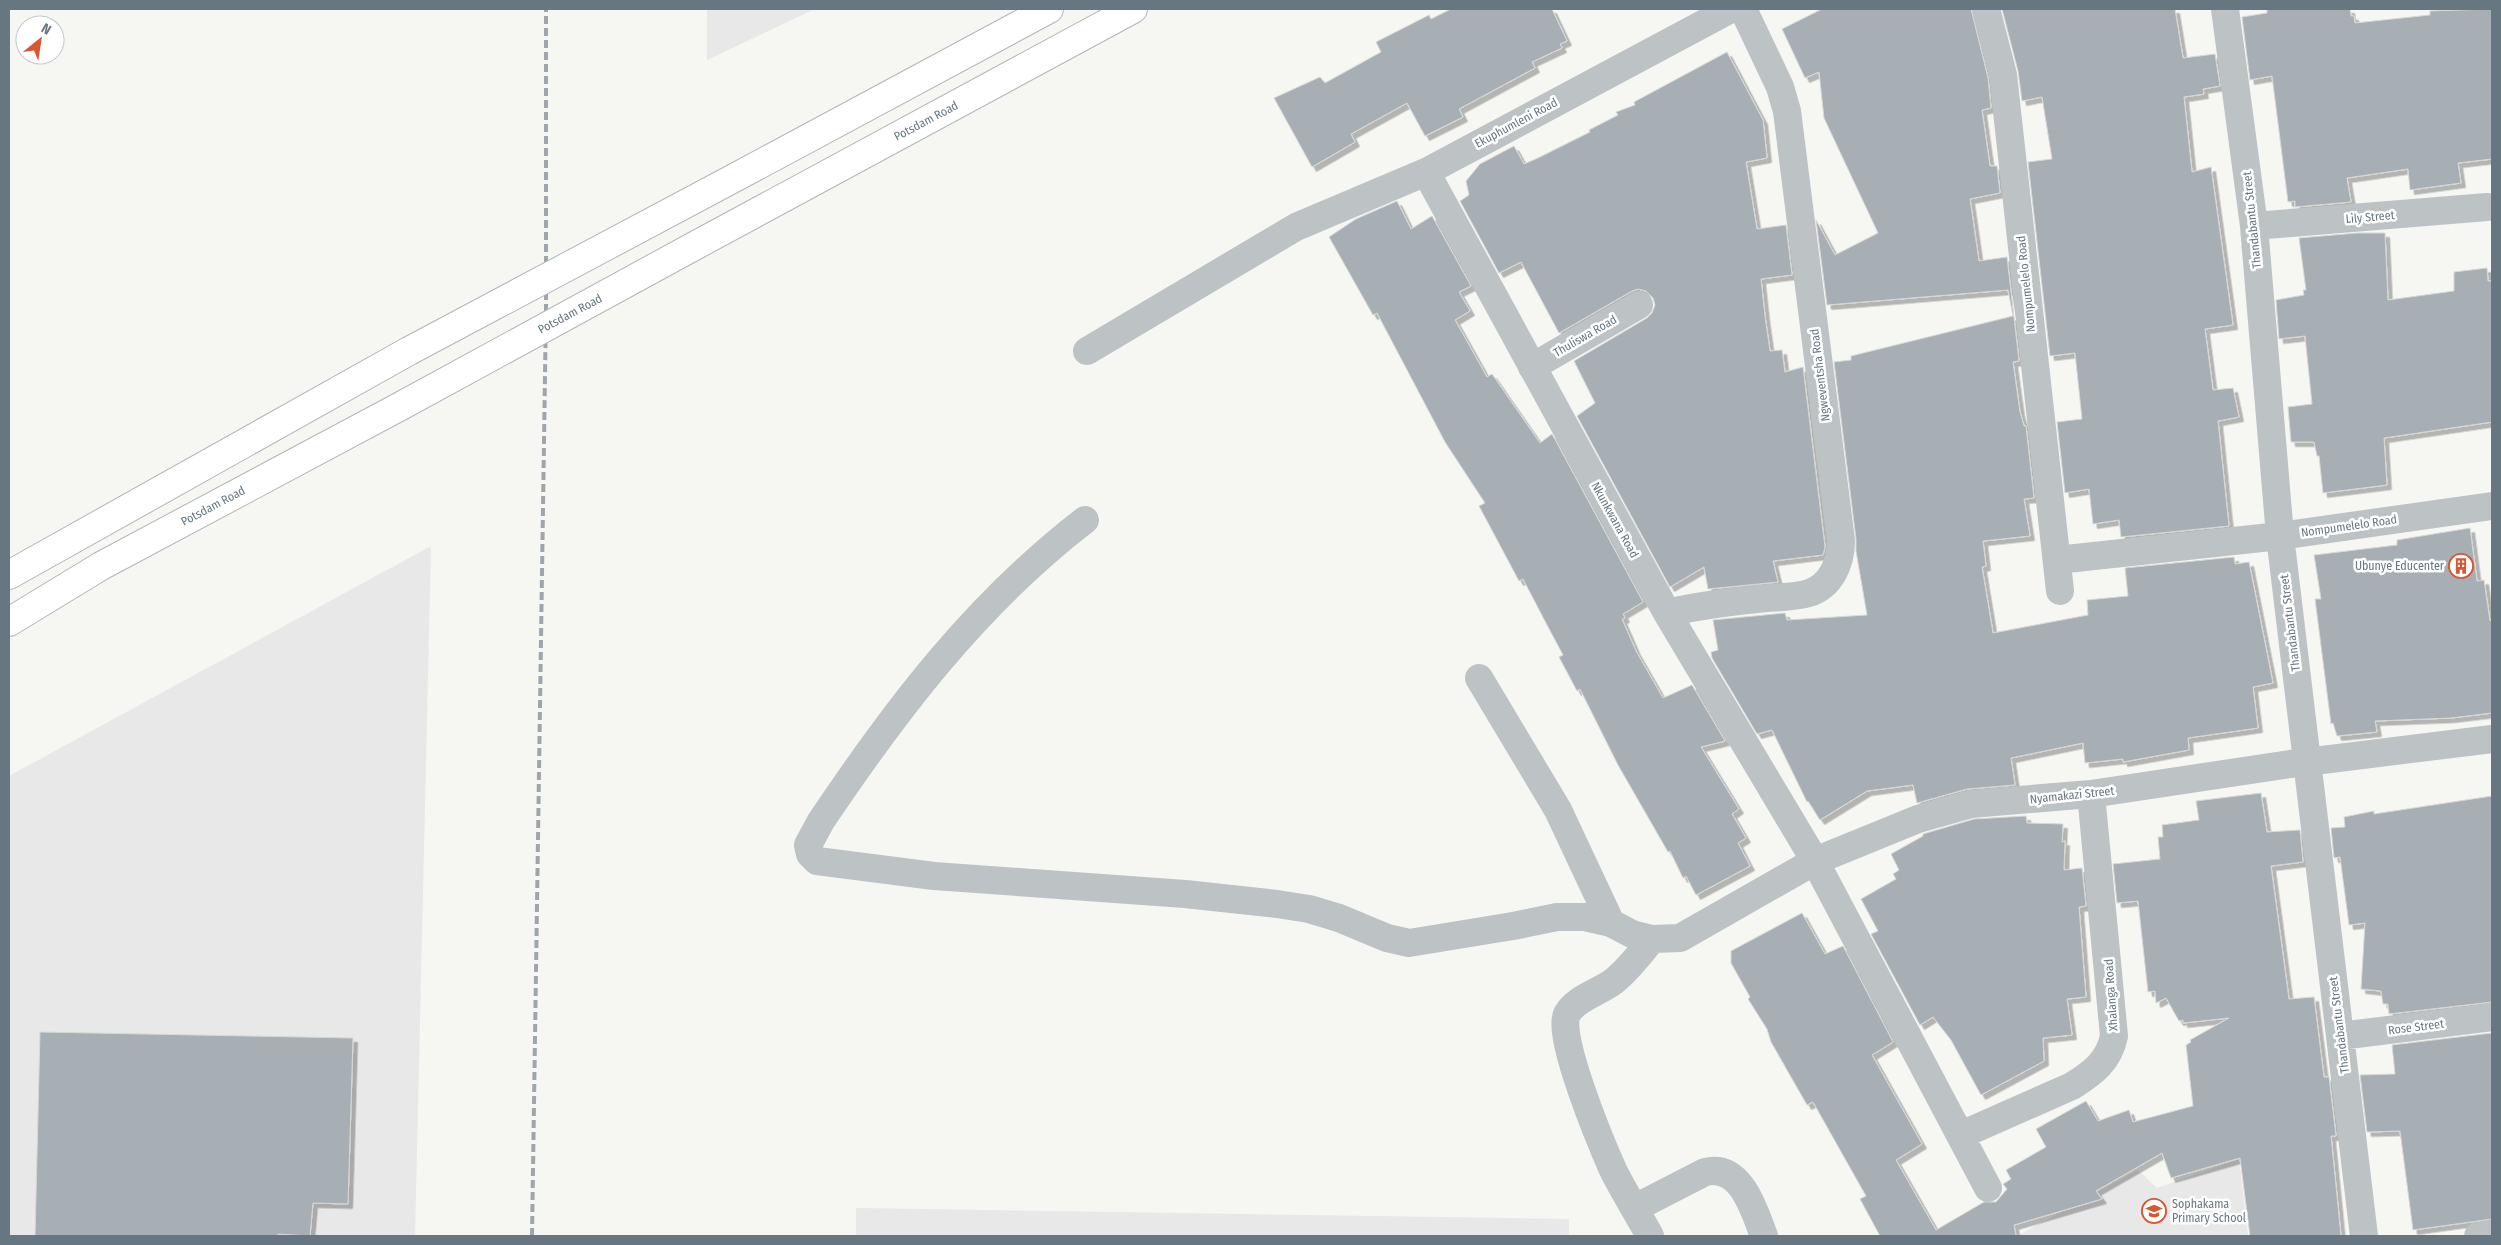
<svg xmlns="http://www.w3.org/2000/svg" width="2501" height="1245" viewBox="0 0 2501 1245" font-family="'Fira Sans Condensed',sans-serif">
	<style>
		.built { fill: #e7e8e7 }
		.building { fill: #a7afb4; stroke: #d8d8d6; filter: url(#shadow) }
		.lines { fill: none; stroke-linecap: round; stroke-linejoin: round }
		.major-casing { stroke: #b1b6b9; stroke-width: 30 }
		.minor { stroke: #bdc2c5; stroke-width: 28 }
		.major { stroke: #fff; stroke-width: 28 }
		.rail { stroke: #9fa6ab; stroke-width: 4; stroke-dasharray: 8 4; stroke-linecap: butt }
		.major-bridge-casing { stroke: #b1b6b9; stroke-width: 30; stroke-linecap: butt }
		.major-bridge { stroke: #fff; stroke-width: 28 }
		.labels { text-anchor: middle; stroke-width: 5; stroke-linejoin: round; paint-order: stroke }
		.street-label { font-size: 12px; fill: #677782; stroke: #fff }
		.poi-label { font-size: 12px; fill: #677782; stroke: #fff; text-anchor: end }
	</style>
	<defs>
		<filter id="shadow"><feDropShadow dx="4.5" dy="4.5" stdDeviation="0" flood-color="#0004"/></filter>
	</defs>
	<rect width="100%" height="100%" fill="#f6f6f3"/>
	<path class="built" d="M 707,9 L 815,9 L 707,60 Z
		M 431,546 L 415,1236 L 9,1236 L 9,776 Z
		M 2239,1159 L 2248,1236 L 2017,1236 L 2138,1170 L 2157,1188 Z
		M 856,1208 L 1569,1219 L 1569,1236 L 856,1236 Z"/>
	<path class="building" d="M 1451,9 L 1552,9 L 1567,41 L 1560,44 L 1562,48 L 1532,62 L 1535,68 L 1459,109 L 1463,117 L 1425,136 L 1407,103 L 1351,134 L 1355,142 L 1312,167 L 1274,98 L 1320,77 L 1325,83 L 1381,52 L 1376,42 L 1429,15 L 1431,19 Z
		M 1822,9 L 1971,9 L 1988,78 L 1991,108 L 1982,110 L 1990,166 L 1997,166 L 2000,193 L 1970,199 L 1979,261 L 2007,257 L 2019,361 L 2013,362 L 2020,412 L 2024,426 L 2026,426 L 2034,498 L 2024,499 L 2030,536 L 1983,541 L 1986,566 L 1982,567 L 1993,633 L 2088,615 L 2087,600 L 2128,596 L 2125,568 L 2234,557 L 2235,564 L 2249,562 L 2273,683 L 2253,687 L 2258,728 L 2188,738 L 2189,750 L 2123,762 L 2123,759 L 2085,763 L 2083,743 L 2011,758 L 2015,785 L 1967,789 L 1917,803 L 1913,785 L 1867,791 L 1820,820 L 1808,801 L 1807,802 L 1772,730 L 1757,734 L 1712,658 L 1711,652 L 1718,650 L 1713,620 L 1785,613 L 1787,620 L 1867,615 L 1856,551 L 1856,539 L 1834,362 L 1851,360 L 1851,356 L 2013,316 L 2008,290 L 1827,305 L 1816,220 L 1835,255 L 1878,233 L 1824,118 L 1819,72 L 1805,78 L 1782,29 Z
		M 2002,9 L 2175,9 L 2183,58 L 2215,54 L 2220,86 L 2203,89 L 2204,94 L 2184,97 L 2192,172 L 2211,167 L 2233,325 L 2205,329 L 2213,390 L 2233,388 L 2239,417 L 2218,421 L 2229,526 L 2121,537 L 2119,520 L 2093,524 L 2089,489 L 2065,493 L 2057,422 L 2082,419 L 2075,353 L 2050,356 L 2028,162 L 2052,159 L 2042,97 L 2022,101 L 2018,71 Z
		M 2267,9 L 2350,9 L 2351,16 L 2354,16 L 2355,23 L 2430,15 L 2430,11 L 2492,9 L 2492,159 L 2458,163 L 2461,183 L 2410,190 L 2408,169 L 2347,178 L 2351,202 L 2295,207 L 2295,201 L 2288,202 L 2272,76 L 2250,80 L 2244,33 L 2242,17 L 2267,13 Z
		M 1727,52 L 1763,120 L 1767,158 L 1746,162 L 1757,229 L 1786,225 L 1792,275 L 1761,279 L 1765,316 L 1770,351 L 1782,350 L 1785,372 L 1803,367 L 1825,547 L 1823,555 L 1773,561 L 1778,582 L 1708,589 L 1704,567 L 1670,587 L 1577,416 L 1595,403 L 1574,361 L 1647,318 L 1652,313 L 1655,305 L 1653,298 L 1646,291 L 1638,289 L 1632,291 L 1559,333 L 1521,262 L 1499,273 L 1460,201 L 1469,195 L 1466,181 L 1480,164 L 1514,146 L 1524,164 L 1538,158 L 1590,132 L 1589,130 L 1618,115 L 1616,112 L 1635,105 L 1634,102 Z
		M 1397,201 L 1411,229 L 1432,216 L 1471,286 L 1459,292 L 1470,311 L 1455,320 L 1487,377 L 1492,374 L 1540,443 L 1552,434 L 1643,602 L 1623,614 L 1625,618 L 1622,619 L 1636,651 L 1663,698 L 1692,685 L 1725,741 L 1701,747 L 1739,809 L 1732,814 L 1746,838 L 1738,843 L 1750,866 L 1696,895 L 1686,876 L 1683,878 L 1670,851 L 1668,852 L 1618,765 L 1580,689 L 1577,691 L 1559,657 L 1563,655 L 1546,623 L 1523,579 L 1519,581 L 1479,506 L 1485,503 L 1445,442 L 1377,313 L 1373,315 L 1329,237 L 1356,219 Z
		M 2357,233 L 2385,233 L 2388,300 L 2454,291 L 2454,272 L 2487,268 L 2488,281 L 2492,281 L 2492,422 L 2384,438 L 2387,485 L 2323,493 L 2319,456 L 2317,456 L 2314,442 L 2291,442 L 2288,407 L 2312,404 L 2305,336 L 2279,339 L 2276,300 L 2304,295 L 2303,290 L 2306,290 L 2299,238 Z
		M 2470,528 L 2477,581 L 2484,580 L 2490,621 L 2492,620 L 2492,713 L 2451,718 L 2375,721 L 2377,732 L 2337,736 L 2333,723 L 2331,724 L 2315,599 L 2321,599 L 2314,555 L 2397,545 L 2397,540 Z
		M 2261,793 L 2267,832 L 2300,830 L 2303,862 L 2271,866 L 2289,999 L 2314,997 L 2324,1077 L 2329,1077 L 2336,1136 L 2331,1136 L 2341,1236 L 2250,1236 L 2240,1158 L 2171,1178 L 2162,1153 L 2096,1191 L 2102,1199 L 2014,1225 L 2016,1236 L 1880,1236 L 1860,1199 L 1866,1196 L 1813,1102 L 1807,1105 L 1771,1042 L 1767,1029 L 1748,999 L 1750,997 L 1731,963 L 1731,951 L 1802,913 L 1825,954 L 1843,946 L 1893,1042 L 1872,1055 L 1922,1144 L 1896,1160 L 1936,1230 L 1984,1202 L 1996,1202 L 2007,1189 L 2003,1184 L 2011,1179 L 2006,1170 L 2046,1147 L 2036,1129 L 2086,1101 L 2098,1121 L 2129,1110 L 2133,1122 L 2193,1106 L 2186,1045 L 2191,1042 L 2190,1040 L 2229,1018 L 2183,1023 L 2183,1020 L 2179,1021 L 2166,998 L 2156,1003 L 2155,991 L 2148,992 L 2138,901 L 2117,903 L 2113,864 L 2160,859 L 2158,837 L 2163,837 L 2162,825 L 2199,820 L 2196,801 Z
		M 2492,796 L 2492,1002 L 2389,1014 L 2388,1004 L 2383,1004 L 2381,991 L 2361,989 L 2365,923 L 2349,925 L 2340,857 L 2334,858 L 2331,828 L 2345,827 L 2344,817 L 2374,811 L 2374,814 Z
		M 2026,816 L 2027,823 L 2063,824 L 2062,842 L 2065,841 L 2064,870 L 2082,868 L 2086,906 L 2079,907 L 2086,997 L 2067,999 L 2072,1035 L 2043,1038 L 2044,1061 L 1981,1095 L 1951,1040 L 1933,1017 L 1920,1025 L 1871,934 L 1878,931 L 1861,899 L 1896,879 L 1893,874 L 1899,870 L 1891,854 L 1923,836 L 1923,834 L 1974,819 Z
		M 40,1032 L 353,1038 L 348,1204 L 313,1203 L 310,1236 L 278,1234 L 278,1236 L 35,1236 Z
		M 2492,1033 L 2492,1219 L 2413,1230 L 2400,1131 L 2367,1132 L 2360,1075 L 2395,1074 L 2392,1045 Z"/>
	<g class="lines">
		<defs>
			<path id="major" d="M 736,177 L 1049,9
				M 698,244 L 1133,9
				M 9,575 L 409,351
				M 9,622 L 101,566 L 399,407"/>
		</defs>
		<use href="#major" class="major-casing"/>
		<path class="minor" d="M 1986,9 L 2003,75 L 2060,591
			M 2225,9 L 2254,226 L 2280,536 L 2364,1236
			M 1426,172 L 1667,613 L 1815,861 L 1988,1188
			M 2254,226 L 2487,207
			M 1087,351 L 1296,227 L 1426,172 L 1731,9
			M 1532,367 L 1639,305
			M 1085,520 C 976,604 897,708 821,821 L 808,845 L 810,854 L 817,861 L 934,876 L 1185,894 L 1277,904 L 1309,909 L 1339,918 L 1387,938 L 1409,943 L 1513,926 L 1557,917 L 1585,917 L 1611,923 L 1632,934 L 1652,939 L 1680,938 L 1815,861 L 1918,819 L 1971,804 L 2091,794 L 2290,764 L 2492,739
			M 2057,560 L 2280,536 L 2492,506
			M 1667,613 C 1697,606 1727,602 1758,599 C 1774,597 1793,598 1809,593 C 1831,586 1841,563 1841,541 L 1787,111 L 1780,87 L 1743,9
			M 1479,678 L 1558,810 L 1611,923
			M 2340,1036 L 2492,1017
			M 1961,1135 L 2072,1086 C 2093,1073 2109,1061 2114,1036 L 2091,794
			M 1635,1208 L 1705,1172 C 1741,1163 1754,1210 1764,1236
			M 1650,1236 C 1638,1214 1624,1192 1613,1170 C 1602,1145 1556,1036 1567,1014 C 1576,998 1600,992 1614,981 C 1629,969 1640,954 1652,939
			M 2478,1236 L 2492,1234"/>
		<use href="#major" class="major"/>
		<path class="rail" d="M 532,1236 L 546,309 L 546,9"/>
		<defs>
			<path id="major-bridge" d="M 409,351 L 736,177
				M 399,407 L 698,244"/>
		</defs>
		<use href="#major-bridge" class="major-bridge-casing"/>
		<use href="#major-bridge" class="major-bridge"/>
	</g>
	<defs>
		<symbol id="building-ring" viewBox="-11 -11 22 22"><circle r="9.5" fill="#fff" stroke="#d85631" stroke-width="1.5"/><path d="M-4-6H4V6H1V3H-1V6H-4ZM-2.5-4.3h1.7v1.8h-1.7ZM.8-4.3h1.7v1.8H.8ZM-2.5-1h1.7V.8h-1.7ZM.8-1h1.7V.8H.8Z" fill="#d85631"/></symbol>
		<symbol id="school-ring" viewBox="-11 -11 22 22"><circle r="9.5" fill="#fff" stroke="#d85631" stroke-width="1.5"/><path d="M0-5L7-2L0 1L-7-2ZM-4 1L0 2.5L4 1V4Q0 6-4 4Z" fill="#d85631"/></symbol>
	</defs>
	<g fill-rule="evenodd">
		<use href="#building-ring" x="2447" y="552" width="28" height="28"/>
		<use href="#school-ring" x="2140" y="1197" width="28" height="28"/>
	</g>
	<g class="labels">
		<g class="street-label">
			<text transform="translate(926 121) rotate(-28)" y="4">Potsdam Road</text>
			<text transform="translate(1516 123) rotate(-28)" y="4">Ekuphumleni Road</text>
			<text transform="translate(2370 217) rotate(-5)" y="4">Lily Street</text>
			<text transform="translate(2252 220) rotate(-96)" y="4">Thandabantu Street</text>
			<text transform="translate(2026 284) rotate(-96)" y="4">Nompumelelo Road</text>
			<text transform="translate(570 314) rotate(-28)" y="4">Potsdam Road</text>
			<text transform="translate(1585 336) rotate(-30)" y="4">Thuliswa Road</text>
			<text transform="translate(1820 375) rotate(-97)" y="4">Ngweventsha Road</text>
			<text transform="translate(213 506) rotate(-28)" y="4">Potsdam Road</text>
			<text transform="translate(1615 520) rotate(61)" y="4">Nkunkwana Road</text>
			<text transform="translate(2349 526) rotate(-8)" y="4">Nompumelelo Road</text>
			<text transform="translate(2290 623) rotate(-97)" y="4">Thandabantu Street</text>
			<text transform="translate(2072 795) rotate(-6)" y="4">Nyamakazi Street</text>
			<text transform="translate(2111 995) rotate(-94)" y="4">Xhalanga Road</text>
			<text transform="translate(2339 1025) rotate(-97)" y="4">Thandabantu Street</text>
			<text transform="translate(2416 1027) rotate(-7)" y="4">Rose Street</text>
		</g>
		<g class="poi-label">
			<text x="2444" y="570">Ubunye Educenter</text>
			<text x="2172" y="1208" text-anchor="start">Sophakama<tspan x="2172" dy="14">Primary School</tspan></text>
		</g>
	</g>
	<rect width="2501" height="1245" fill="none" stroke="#677782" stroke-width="20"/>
	<g transform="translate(40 40) rotate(30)"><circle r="24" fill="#ffffff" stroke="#c2c9cd"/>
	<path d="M0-4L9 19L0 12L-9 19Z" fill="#d85631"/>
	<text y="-8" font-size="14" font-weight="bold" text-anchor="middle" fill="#677782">N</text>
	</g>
</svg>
